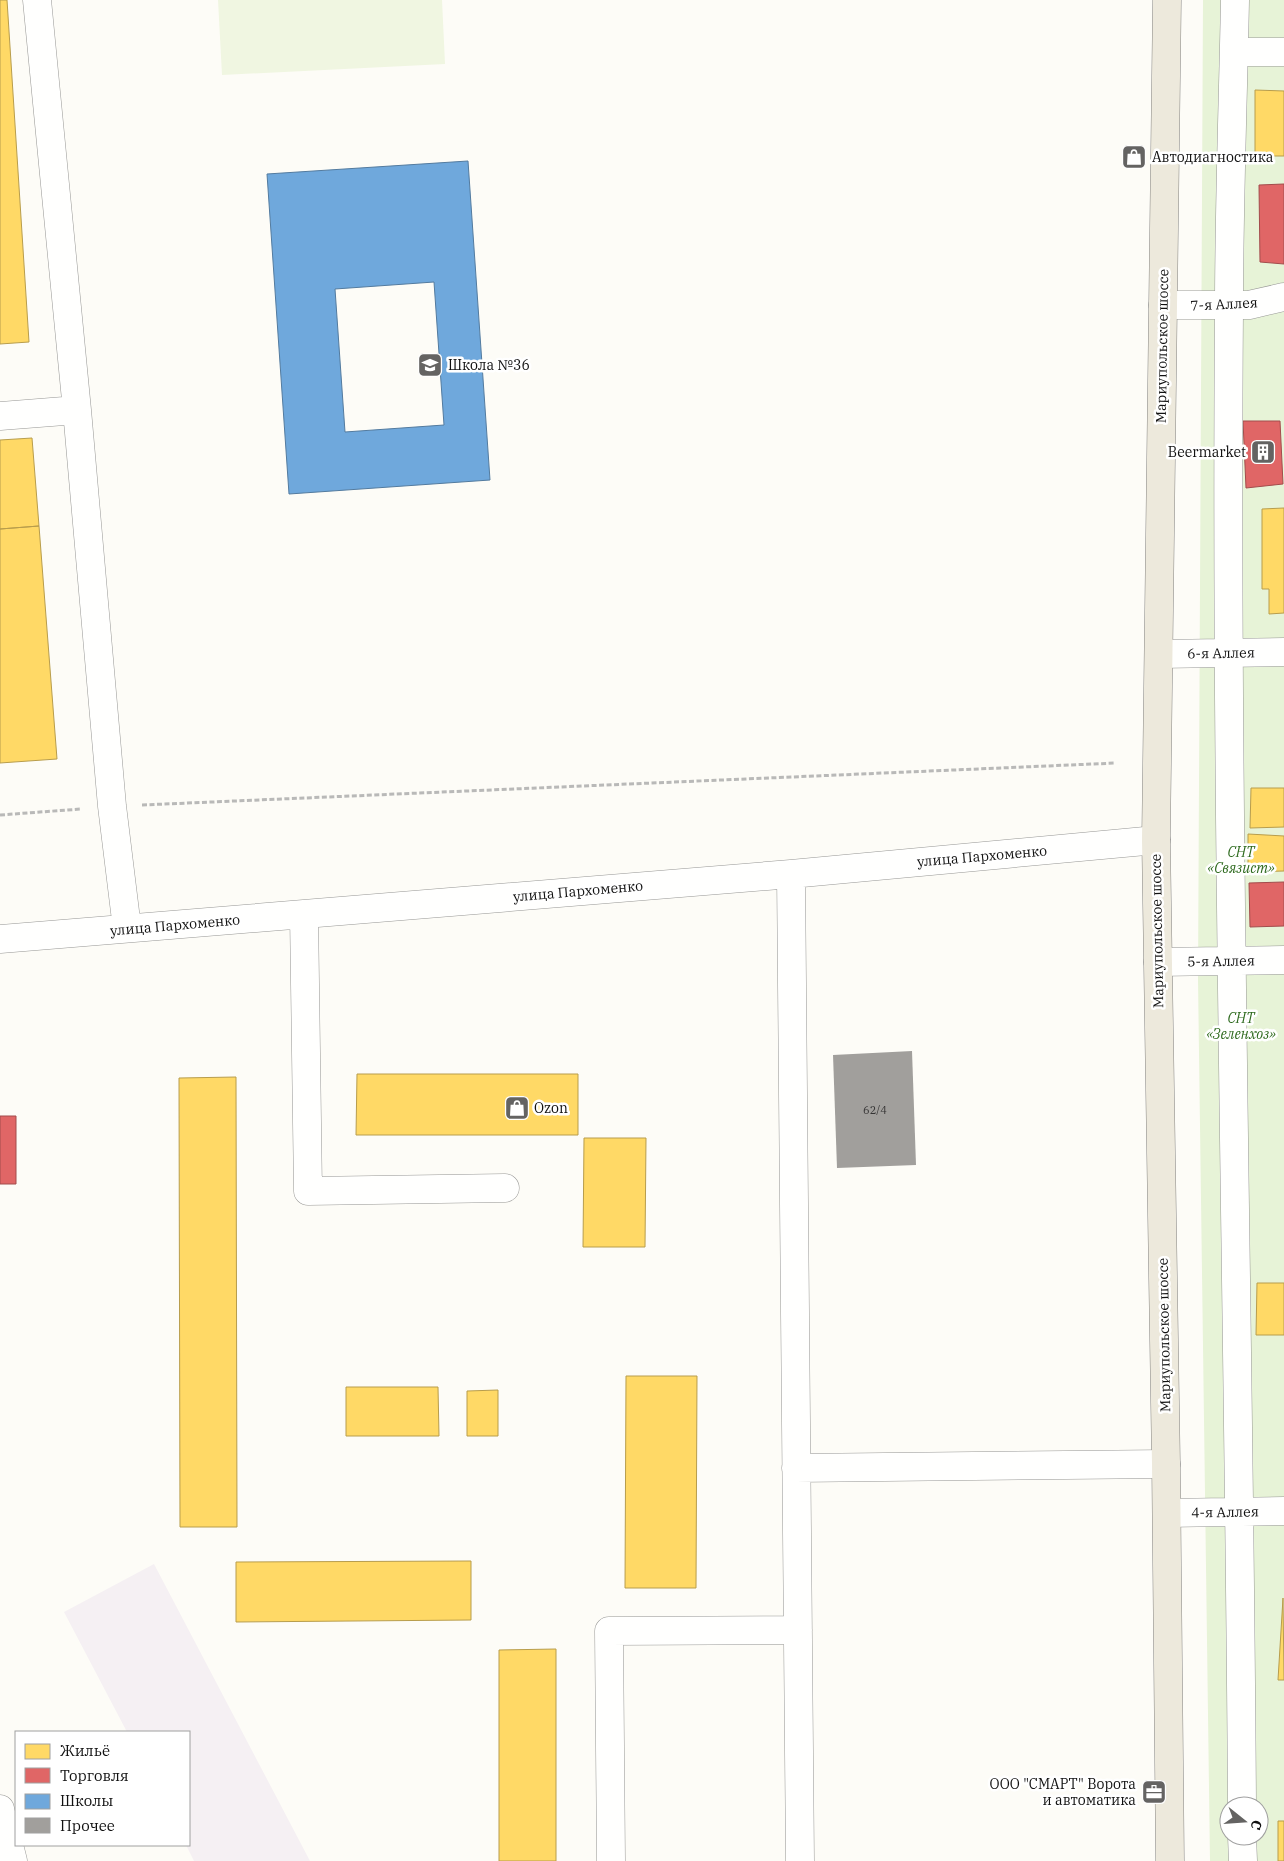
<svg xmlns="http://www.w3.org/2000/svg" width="1284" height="1861" viewBox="0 0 1284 1861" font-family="'IBM Plex Serif',serif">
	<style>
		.industrial { fill: #f5f0f3 }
		.green { fill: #e7f3d7; fill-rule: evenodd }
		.pitch { fill: #f0f6e1 }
		.homes { fill: #ffd966; stroke: #b89d4c }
		.shops { fill: #e06666; stroke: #a24c4c }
		.schools { fill: #6fa8dc; stroke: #537b9f; fill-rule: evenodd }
		.building { fill: #a19f9c }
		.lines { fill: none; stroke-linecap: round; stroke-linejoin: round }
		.minor-casing { stroke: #979795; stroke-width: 29 }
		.major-casing { stroke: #858482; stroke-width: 29 }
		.path { stroke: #b9b9b8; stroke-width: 3; stroke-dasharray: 5 2.5; stroke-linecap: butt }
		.minor { stroke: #fffffe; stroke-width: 28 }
		.major { stroke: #ede9dc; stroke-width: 28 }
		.labels { text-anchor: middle; stroke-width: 5; stroke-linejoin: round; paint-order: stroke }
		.number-label { font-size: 11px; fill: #353434 }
		.poi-label { font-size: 14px; fill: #111; stroke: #fff; text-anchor: start }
		.street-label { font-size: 14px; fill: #111; stroke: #fff }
		.park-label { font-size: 14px; font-style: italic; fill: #2f6b1f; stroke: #fff }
	</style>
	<rect width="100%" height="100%" fill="#fdfcf7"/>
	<path class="industrial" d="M 154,1564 L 310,1861 L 194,1861 L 186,1845 L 189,1845 L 189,1732 L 127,1732 L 64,1612 Z"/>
	<path class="green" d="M 1203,0 L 1284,0 L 1284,1861 L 1210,1861 L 1198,979 ZM 1229,1806 L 1259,1806 L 1259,1836 L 1229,1836 Z"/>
	<path class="pitch" d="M 218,0 L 442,0 L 445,64 L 222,75 Z"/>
	<path class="homes" d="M 0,0 L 7,0 L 29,342 L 0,344 Z
		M 1255,90 L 1284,91 L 1284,156 L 1255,156 Z
		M 32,438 L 39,526 L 0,529 L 0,440 Z
		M 1284,508 L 1284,613 L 1269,614 L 1269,589 L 1262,589 L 1262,509 Z
		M 39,526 L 57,759 L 0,763 L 0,529 Z
		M 1251,788 L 1284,788 L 1284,827 L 1250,828 Z
		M 1248,834 L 1284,836 L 1284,871 L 1248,872 Z
		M 357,1074 L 578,1074 L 578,1135 L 356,1135 Z
		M 236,1077 L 237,1527 L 180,1527 L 179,1078 Z
		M 584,1138 L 646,1138 L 645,1247 L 583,1247 Z
		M 1257,1283 L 1284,1283 L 1284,1335 L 1256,1335 Z
		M 626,1376 L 697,1376 L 696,1588 L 625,1588 Z
		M 346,1387 L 438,1387 L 439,1436 L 346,1436 Z
		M 498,1390 L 498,1436 L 467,1436 L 467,1391 Z
		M 471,1561 L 471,1620 L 236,1622 L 236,1562 Z
		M 1283,1598 L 1284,1680 L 1278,1680 Z
		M 556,1649 L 556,1861 L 499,1861 L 499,1650 Z
		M 1278,1821 L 1284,1821 L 1284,1861 L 1278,1861 Z"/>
	<path class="shops" d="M 1284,184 L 1284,264 L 1260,262 L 1259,185 Z
		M 1243,421 L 1280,421 L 1283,484 L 1246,488 Z
		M 1284,882 L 1284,926 L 1250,927 L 1249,883 Z
		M 0,1116 L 16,1116 L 16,1184 L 0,1184 Z"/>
	<path class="schools" d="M 468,161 L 490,480 L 289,494 L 267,174 ZM 434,282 L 444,425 L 345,432 L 335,289 Z"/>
	<path class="building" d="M 912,1051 L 916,1165 L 837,1168 L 833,1055 Z"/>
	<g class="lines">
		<defs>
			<path id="minor" d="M 37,0 L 77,410 L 112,806 L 127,928
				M 1235,0 C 1233,103 1229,206 1229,309 C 1225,808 1239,1307 1242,1806
				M 1234,52 L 1284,52
				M 1163,305 L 1249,305 L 1284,297
				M 0,416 L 77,410
				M 1159,654 L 1284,652
				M 791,874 L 800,1861
				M 304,914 L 308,1191 L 505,1188
				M 0,939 L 791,874 L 1156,840
				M 1158,962 L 1284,960
				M 796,1468 L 1166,1464
				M 1167,1513 L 1284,1511
				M 0,1809 L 13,1861
				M 1242,1836 L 1243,1861
				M 611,1861 L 609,1631 L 798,1630"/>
			<path id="major" d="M 1167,0 L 1156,840 L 1166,1464 L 1170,1861"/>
		</defs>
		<use href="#minor" class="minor-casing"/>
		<use href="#major" class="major-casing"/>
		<path class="path" d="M 142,805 L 1116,763
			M 0,815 L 81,809"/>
		<use href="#minor" class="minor"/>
		<use href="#major" class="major"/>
	</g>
	<defs>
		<symbol id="shop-square" viewBox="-11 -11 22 22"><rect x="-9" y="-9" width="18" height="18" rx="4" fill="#646362" stroke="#fff"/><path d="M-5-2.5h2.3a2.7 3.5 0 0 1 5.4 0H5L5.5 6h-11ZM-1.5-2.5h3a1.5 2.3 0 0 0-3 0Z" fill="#fff"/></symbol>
		<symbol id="school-square" viewBox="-11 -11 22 22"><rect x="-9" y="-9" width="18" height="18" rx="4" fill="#646362" stroke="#fff"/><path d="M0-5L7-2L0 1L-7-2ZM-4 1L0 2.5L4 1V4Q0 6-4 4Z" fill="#fff"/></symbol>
		<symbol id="building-square" viewBox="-11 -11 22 22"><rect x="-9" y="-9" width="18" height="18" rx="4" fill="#646362" stroke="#fff"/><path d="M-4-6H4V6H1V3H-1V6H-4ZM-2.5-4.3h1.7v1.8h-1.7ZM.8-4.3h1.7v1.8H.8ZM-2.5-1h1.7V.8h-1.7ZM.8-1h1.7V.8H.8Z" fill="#fff"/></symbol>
		<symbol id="office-square" viewBox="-11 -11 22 22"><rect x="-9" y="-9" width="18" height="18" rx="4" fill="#646362" stroke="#fff"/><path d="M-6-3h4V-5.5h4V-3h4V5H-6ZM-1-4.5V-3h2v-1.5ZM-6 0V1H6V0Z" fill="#fff"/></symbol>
	</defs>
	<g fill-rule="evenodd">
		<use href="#shop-square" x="1120" y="143" width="28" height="28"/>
		<use href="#school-square" x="416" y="351" width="28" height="28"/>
		<use href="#building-square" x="1249" y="438" width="28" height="28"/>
		<use href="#shop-square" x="503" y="1094" width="28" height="28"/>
		<use href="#office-square" x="1140" y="1778" width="28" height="28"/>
	</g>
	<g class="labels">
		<g class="number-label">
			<text x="875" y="1114">62/4</text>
		</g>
		<g class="poi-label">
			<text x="1152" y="162">Автодиагностика</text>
			<text x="448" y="370">Школа №36</text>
			<text x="1246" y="457" text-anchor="end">Beermarket</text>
			<text x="534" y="1113">Ozon</text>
			<text x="1136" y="1789" text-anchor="end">ООО "СМАРТ" Ворота<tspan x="1136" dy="16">и автоматика</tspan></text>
		</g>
		<g class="street-label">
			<text transform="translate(1224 304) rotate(-3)" y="5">7-я Аллея</text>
			<text transform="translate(1162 346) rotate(-89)" y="5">Мариупольское шоссе</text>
			<text transform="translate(1221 653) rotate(-1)" y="5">6-я Аллея</text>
			<text transform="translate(982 856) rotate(-5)" y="5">улица Пархоменко</text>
			<text transform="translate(578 891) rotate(-5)" y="5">улица Пархоменко</text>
			<text transform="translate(175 925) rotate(-5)" y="5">улица Пархоменко</text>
			<text transform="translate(1157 931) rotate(-91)" y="5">Мариупольское шоссе</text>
			<text transform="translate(1221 961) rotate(-1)" y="5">5-я Аллея</text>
			<text transform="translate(1164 1335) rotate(-91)" y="5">Мариупольское шоссе</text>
			<text transform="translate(1225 1512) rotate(-1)" y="5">4-я Аллея</text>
		</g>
		<g class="park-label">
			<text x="1241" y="857">СНТ<tspan x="1241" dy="16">«Связист»</tspan></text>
			<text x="1241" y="1023">СНТ<tspan x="1241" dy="16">«Зеленхоз»</tspan></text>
		</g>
	</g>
	<rect x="15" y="1731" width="175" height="115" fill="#ffffff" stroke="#a0a0a0"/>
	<rect x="25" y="1744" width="25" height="15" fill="#ffd966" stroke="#a0a0a0"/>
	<text x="60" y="1756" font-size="15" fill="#111111">Жильё</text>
	<rect x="25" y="1768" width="25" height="15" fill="#e06666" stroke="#a0a0a0"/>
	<text x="60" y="1781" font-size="15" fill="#111111">Торговля</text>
	<rect x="25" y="1794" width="25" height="15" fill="#6fa8dc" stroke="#a0a0a0"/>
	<text x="60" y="1806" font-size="15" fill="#111111">Школы</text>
	<rect x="25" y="1818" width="25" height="15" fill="#a19f9c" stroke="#a0a0a0"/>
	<text x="60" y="1831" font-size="15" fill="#111111">Прочее</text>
	<g transform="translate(1244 1821) rotate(107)"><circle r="24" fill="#ffffff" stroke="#a0a0a0"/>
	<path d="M0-4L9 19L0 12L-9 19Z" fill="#646362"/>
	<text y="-8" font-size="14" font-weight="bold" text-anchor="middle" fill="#111111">С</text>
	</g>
</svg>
